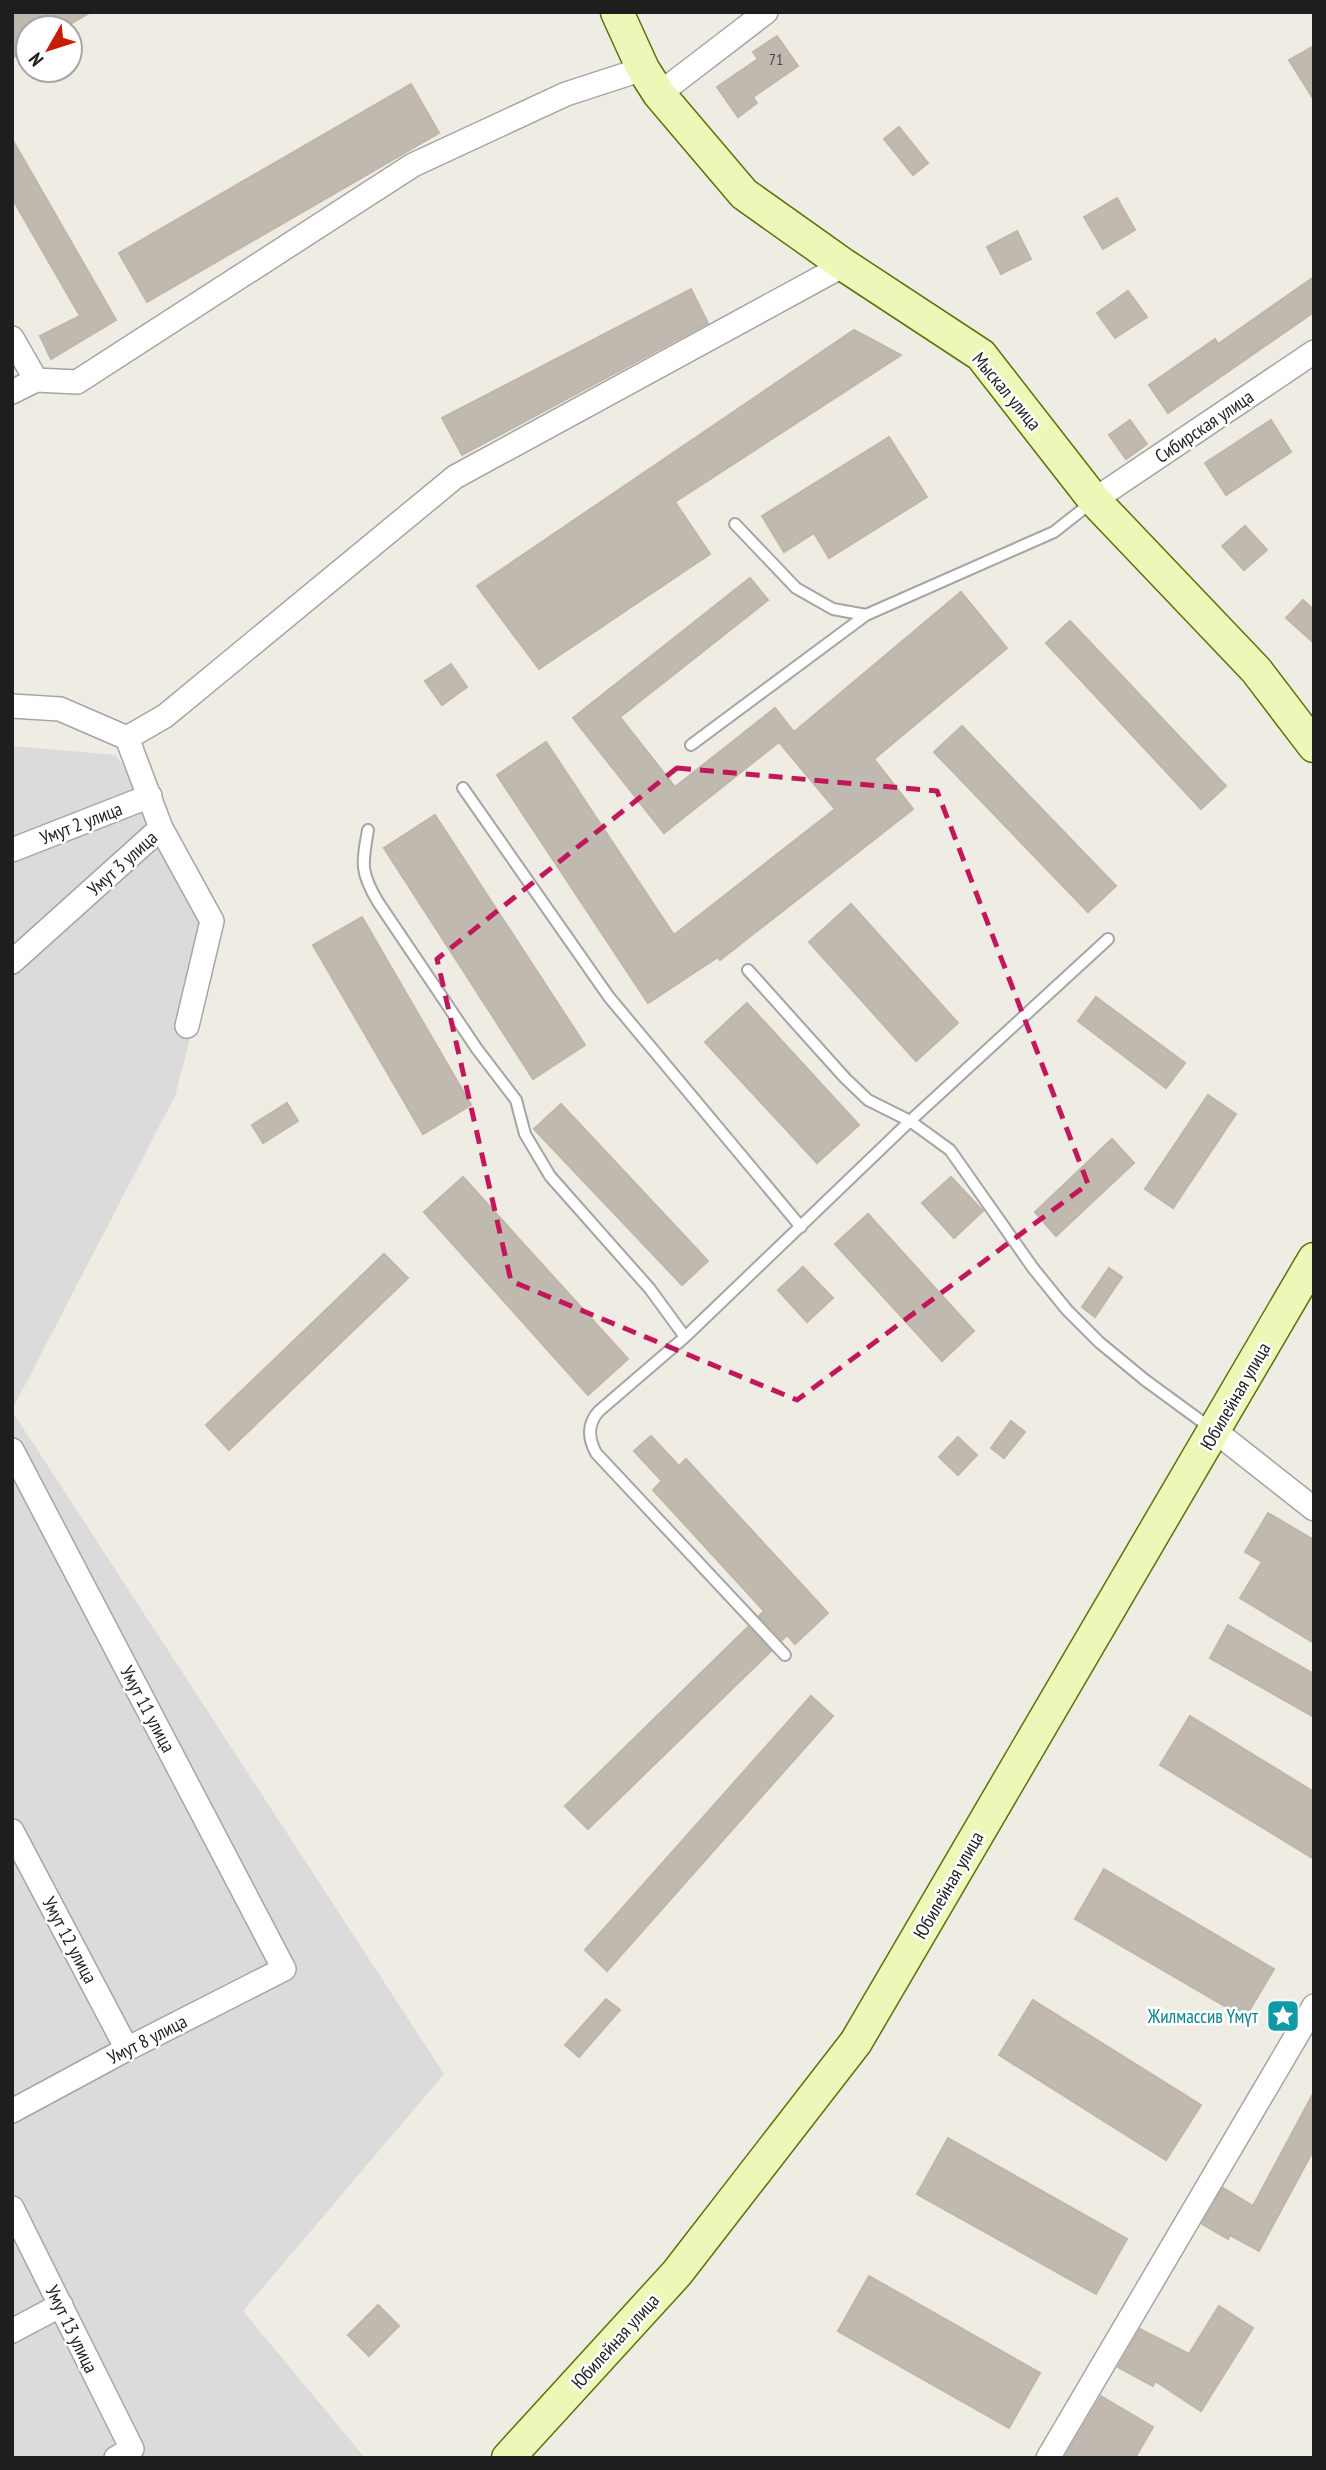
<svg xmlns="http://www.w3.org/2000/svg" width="1326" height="2470" viewBox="0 0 1326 2470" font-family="'PT Sans Narrow',sans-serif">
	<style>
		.residential { fill: #dcdbdb }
		.building { fill: #bfb9b0; stroke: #c0b5a6; stroke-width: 2 }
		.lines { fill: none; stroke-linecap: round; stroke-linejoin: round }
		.lane-casing { stroke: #a5a5a5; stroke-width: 14 }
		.street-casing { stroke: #a5a5a5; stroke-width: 26 }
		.secondary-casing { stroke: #5a7306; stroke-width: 35 }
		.lane { stroke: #fff; stroke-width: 10 }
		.street { stroke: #fff; stroke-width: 23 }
		.secondary { stroke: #edf8b8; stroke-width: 32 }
		.marked { fill: none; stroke: #c2185b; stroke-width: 5; stroke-dasharray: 14 9; stroke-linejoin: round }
		.labels { text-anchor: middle; stroke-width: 5; stroke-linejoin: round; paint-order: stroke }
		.number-label { font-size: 16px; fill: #464542 }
		.street-label { font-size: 19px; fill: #1e1e1e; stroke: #fff }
		.culture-label { font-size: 19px; fill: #0d838f; stroke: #fff; text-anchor: end }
	</style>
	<rect width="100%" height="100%" fill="#efece4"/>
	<path class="residential" d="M 12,746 L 116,755 L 221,920 L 175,1096 L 12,1410 Z
		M 12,1411 L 444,2074 L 243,2311 L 365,2458 L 12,2458 Z"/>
	<path class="building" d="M 12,12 L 91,12 L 63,28 L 28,28 L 28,49 L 12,58 Z
		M 777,36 L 798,66 L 753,97 L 757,103 L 738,117 L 717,87 L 758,59 L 753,52 Z
		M 1314,46 L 1314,100 L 1289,60 Z
		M 411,84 L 439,133 L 147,302 L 119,253 Z
		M 899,127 L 928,163 L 913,175 L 884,139 Z
		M 12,139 L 116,320 L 51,359 L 40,336 L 80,316 L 12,198 Z
		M 1117,198 L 1135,230 L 1103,249 L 1084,217 Z
		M 1017,231 L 1031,259 L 1001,274 L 987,247 Z
		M 1314,277 L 1314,312 L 1168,413 L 1149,385 L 1215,339 L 1218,344 Z
		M 691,289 L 708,323 L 462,455 L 442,418 Z
		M 1128,291 L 1147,317 L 1115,338 L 1097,313 Z
		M 854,330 L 901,355 L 675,502 L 710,554 L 539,669 L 477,586 Z
		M 1130,420 L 1147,444 L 1126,459 L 1109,435 Z
		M 1271,420 L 1291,452 L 1226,495 L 1205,463 Z
		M 889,437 L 927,497 L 829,558 L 814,533 L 784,552 L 762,516 Z
		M 1245,526 L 1267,550 L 1244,570 L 1222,546 Z
		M 750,578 L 768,600 L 620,717 L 675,787 L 775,708 L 794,732 L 961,592 L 1007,648 L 874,759 L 913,809 L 720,960 L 718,957 L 648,1003 L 497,775 L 546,742 L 674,935 L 835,809 L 779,742 L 664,833 L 573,718 Z
		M 1303,600 L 1314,610 L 1314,643 L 1286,618 Z
		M 1070,621 L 1226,786 L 1201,809 L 1046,643 Z
		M 451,664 L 467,687 L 442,705 L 425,681 Z
		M 962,726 L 1116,886 L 1088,912 L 934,752 Z
		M 435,815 L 585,1045 L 533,1079 L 384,848 Z
		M 851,904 L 958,1023 L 916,1061 L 809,942 Z
		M 362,917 L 471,1105 L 423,1134 L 313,945 Z
		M 1096,997 L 1185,1063 L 1166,1088 L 1078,1021 Z
		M 747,1003 L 859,1125 L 817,1163 L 705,1042 Z
		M 1208,1095 L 1236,1114 L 1173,1208 L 1145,1189 Z
		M 287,1103 L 298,1121 L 263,1143 L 252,1125 Z
		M 561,1104 L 708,1261 L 682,1285 L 534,1129 Z
		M 1112,1139 L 1134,1163 L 1056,1236 L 1035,1212 Z
		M 463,1177 L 628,1359 L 588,1395 L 424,1212 Z
		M 951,1177 L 983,1211 L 954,1238 L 922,1203 Z
		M 868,1214 L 974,1331 L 942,1361 L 835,1244 Z
		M 384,1254 L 408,1278 L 229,1450 L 206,1425 Z
		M 803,1267 L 833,1298 L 807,1322 L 778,1290 Z
		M 1109,1268 L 1122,1277 L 1095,1317 L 1082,1307 Z
		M 1011,1421 L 1025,1432 L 1004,1458 L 991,1448 Z
		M 651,1436 L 679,1466 L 686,1459 L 828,1613 L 795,1644 L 787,1635 L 782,1640 L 759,1616 L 764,1611 L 653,1490 L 662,1481 L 634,1451 Z
		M 958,1437 L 977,1455 L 958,1475 L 939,1457 Z
		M 1268,1513 L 1314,1540 L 1314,1643 L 1240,1598 L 1262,1562 L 1245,1552 Z
		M 1228,1625 L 1314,1674 L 1314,1717 L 1210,1658 Z
		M 748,1627 L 771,1651 L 588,1829 L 565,1806 Z
		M 811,1696 L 833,1716 L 607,1971 L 585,1950 Z
		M 1190,1716 L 1314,1792 L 1314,1859 L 1160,1765 Z
		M 1104,1869 L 1274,1969 L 1245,2018 L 1075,1919 Z
		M 606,1999 L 620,2010 L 579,2057 L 565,2045 Z
		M 1033,2000 L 1201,2105 L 1166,2160 L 999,2055 Z
		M 1314,2092 L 1314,2149 L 1259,2251 L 1230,2235 L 1228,2239 L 1202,2224 L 1223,2188 L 1253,2206 Z
		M 948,2138 L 1127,2239 L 1096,2294 L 917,2194 Z
		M 869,2276 L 1040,2373 L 1009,2428 L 838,2331 Z
		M 378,2305 L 399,2326 L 369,2356 L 348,2335 Z
		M 1219,2306 L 1253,2328 L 1201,2411 L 1155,2381 L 1153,2386 L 1118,2367 L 1140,2329 L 1189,2354 Z
		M 1101,2396 L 1153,2427 L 1135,2458 L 1064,2458 Z"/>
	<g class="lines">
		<defs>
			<path id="lane" d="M 735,524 L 796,588 L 833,609 L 866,615 L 1054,532 L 1092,502
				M 691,745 L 866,615
				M 463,788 L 609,997 L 801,1227
				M 368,830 C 362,864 360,872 378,902 L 477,1049 L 516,1100 L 525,1134 L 550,1176 L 650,1289 L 685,1337
				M 748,970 L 845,1078 L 868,1100 L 910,1121 L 950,1150 L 1033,1268 L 1067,1310 L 1099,1342 L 1145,1380 L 1212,1429
				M 785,1655 L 596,1453 C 588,1438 587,1424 599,1411 L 685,1337 L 910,1121 L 1108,939"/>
			<path id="street" d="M 659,94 L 766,12
				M 12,338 L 36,380
				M 12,392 L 36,380 L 77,382 L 413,165 L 566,94 L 643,69
				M 1094,500 L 1314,352
				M 12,706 L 60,709 L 127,738
				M 127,738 L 165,716 L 455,477 L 844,265
				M 161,828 L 212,921 L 187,1026
				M 12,850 L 150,796
				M 12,962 L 161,828 L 127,738
				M 1215,1431 L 1314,1509
				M 12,1450 L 284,1969 L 127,2049 L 12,2111
				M 12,1831 L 127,2049
				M 12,2208 L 132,2449 L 116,2458
				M 12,2331 L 61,2305
				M 1048,2458 L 1314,2006"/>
			<path id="secondary" d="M 617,12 L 643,69 L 659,94 L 744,194 L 844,265 L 981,355 L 1094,500 L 1256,670 L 1314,746
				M 508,2458 L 677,2273 L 856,2042 L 1314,1259"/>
		</defs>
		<use href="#lane" class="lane-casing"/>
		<use href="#street" class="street-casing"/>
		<use href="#secondary" class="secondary-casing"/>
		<use href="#lane" class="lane"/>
		<use href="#street" class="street"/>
		<use href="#secondary" class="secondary"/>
	</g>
	<path class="marked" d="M 677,768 L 937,791 L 1088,1184 L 797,1400 L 511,1281 L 437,959 Z"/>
	<defs>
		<symbol id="sight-square" viewBox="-11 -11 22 22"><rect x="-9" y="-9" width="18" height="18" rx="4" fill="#0f9aa8" stroke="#fff"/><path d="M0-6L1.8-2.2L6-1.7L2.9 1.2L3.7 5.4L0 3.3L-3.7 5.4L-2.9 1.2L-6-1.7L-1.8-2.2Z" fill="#fff"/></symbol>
	</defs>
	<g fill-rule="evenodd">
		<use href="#sight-square" x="1264" y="1997" width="38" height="38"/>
	</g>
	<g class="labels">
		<g class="number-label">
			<text x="776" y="65">71</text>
		</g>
		<g class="street-label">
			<text transform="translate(1007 391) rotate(50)" y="7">Мыскал улица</text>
			<text transform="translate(1204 426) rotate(-34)" y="7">Сибирская улица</text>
			<text transform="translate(81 823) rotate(-21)" y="7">Умут 2 улица</text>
			<text transform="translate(122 863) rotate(-42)" y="7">Умут 3 улица</text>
			<text transform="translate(1235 1396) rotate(-60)" y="7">Юбилейная улица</text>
			<text transform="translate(148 1709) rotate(62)" y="7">Умут 11 улица</text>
			<text transform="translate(948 1885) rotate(-60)" y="7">Юбилейная улица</text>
			<text transform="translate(70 1940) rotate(62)" y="7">Умут 12 улица</text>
			<text transform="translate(147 2039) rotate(-27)" y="7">Умут 8 улица</text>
			<text transform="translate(72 2329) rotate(64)" y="7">Умут 13 улица</text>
			<text transform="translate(615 2341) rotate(-48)" y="7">Юбилейная улица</text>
		</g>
		<g class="culture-label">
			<text x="1258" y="2023">Жилмассив Үмүт</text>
		</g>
	</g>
	<rect width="1326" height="2470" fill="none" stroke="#1e1e1e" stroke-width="28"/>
	<g transform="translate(49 49) rotate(231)"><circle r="33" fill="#ffffff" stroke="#a5a5a5" stroke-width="2"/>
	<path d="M0-5L12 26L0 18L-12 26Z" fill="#c81b03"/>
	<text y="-10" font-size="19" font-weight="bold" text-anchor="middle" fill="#1e1e1e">N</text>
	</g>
</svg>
